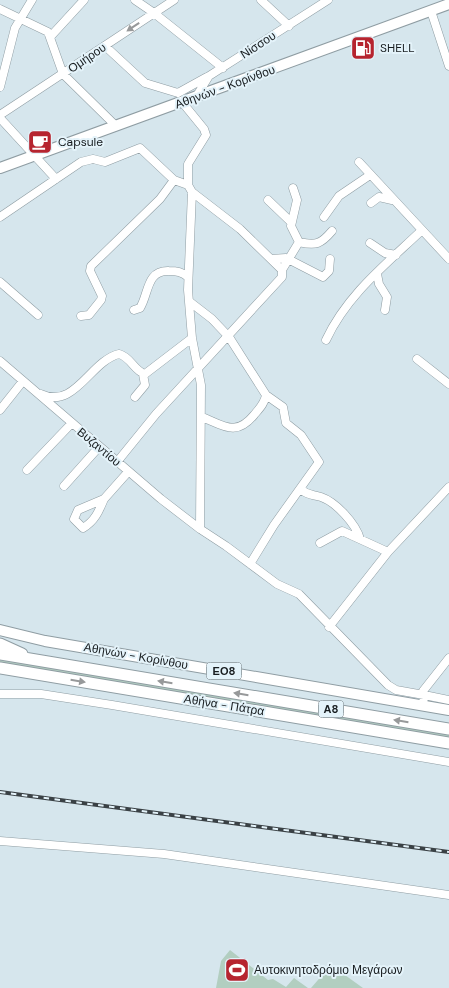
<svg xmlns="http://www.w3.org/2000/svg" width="449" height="988" viewBox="0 0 449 988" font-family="'DM Sans',sans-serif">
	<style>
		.green { fill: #b2cec0 }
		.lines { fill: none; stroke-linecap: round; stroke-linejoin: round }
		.minor-casing { stroke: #8f9da3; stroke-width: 9 }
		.major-casing { stroke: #8f9da3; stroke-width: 12 }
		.highway-casing { stroke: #8f9da3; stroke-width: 13 }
		.minor { stroke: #fff; stroke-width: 8 }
		.major { stroke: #fff; stroke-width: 10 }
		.highway { stroke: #fff; stroke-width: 11 }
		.rail-casing { stroke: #3a4145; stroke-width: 4 }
		.rail { stroke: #e4f3fa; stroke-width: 2; stroke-dasharray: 5.5; stroke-linecap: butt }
		.oneway { fill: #97999a }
		.labels { text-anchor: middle; stroke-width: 4; stroke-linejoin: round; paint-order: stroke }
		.shield { fill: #e4f3fa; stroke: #545c61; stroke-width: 1 }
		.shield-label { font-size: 11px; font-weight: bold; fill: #171c1f }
		.street-label { font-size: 12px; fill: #171c1f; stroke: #e4f3fa }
		.poi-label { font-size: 12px; fill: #171c1f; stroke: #e4f3fa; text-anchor: start }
	</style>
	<rect width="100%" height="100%" fill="#d6e6ed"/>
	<path class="green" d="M 0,660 L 449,734 L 449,738 L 0,663 Z
		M 230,950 L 268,980 L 273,979 L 286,987 L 294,978 L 308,988 L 216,988 L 221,961 Z
		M 331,965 L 363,988 L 311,988 Z"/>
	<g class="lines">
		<defs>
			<path id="minor" d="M 135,0 L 154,13 L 223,68
				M 261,0 L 289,26
				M 0,9 L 48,32 L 63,74 L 116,126
				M 431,11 L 449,66
				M 51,36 L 84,0
				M 105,46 L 145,83 L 178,93 L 207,77
				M 0,87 L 15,28 L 32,0
				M 196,97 L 209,76 L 328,0
				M 182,102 L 204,129 L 206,135 L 188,164 L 188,185
				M 0,115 L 174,0
				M 0,118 L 56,179
				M 359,162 L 449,259
				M 268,200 L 291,222
				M 371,203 L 379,197 L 392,200
				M 0,217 L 81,162 L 93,159 L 105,162 L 140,148 L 174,180 L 188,185 L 192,192 L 188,290 L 192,338 L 201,385 L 200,529 L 226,546 L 277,584 L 299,594 L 388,685 L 396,690 L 424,695 L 423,706
				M 324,217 L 339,196 L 370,175
				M 299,242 C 316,246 321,244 332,231
				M 370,243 L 385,253 L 396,255
				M 271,259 L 286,258 L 323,277 L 329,271 L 330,259
				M 282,270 L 299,242 L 291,226 L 297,200 L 293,188
				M 377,274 L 379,284 L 387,297 L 385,310
				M 0,282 L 38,315
				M 190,302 L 212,319 L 229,337 L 266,395 C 265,403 259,409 254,415 C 236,437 224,426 202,417
				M 134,310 L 140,308 C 149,294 146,270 169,271 C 177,271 182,272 188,277
				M 81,316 L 89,315 L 101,300 L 102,296 L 90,271 L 91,266 L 160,199 L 174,180
				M 326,340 C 347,295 385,265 421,231
				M 417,359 L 449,384
				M 0,361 L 161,499 L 200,529
				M 41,394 C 75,410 90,361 119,354 C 131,357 134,371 145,374 L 192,338
				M 135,397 L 145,385 L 143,374
				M 0,410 L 23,381
				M 117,462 L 156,414 L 282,277 L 282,270 L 240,229 L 192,192
				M 27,470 L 71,424
				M 64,486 L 99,447
				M 300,489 C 309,496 311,494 321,497 C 336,502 356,524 360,539
				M 104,499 C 99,511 95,521 83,528 L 74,519 L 78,510 L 104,499 L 128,472
				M 320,543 L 342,531 L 388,552
				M 250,564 L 274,525 L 319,462 L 301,435 L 286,423 L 283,407 L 266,395
				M 329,627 L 388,552 L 449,487
				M 449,658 L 423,691 L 424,695 L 449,700
				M 0,694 L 41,694 L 112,705 L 449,762
				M 0,841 L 164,854 L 449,895"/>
			<path id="major" d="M 0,168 L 449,4
				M 0,630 L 45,641 L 449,710"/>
			<path id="highway" d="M 0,644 L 22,654
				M 0,654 L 449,729
				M 0,668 L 449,743"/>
		</defs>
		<use href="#minor" class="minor-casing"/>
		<use href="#major" class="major-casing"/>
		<use href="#highway" class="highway-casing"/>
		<use href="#minor" class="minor"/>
		<use href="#major" class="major"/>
		<use href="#highway" class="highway"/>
		<defs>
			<path id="rail" d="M 0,792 L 449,852"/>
		</defs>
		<use href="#rail" class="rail-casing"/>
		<use href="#rail" class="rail"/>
	</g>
	<defs><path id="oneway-solid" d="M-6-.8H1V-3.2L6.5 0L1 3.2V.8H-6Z" transform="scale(1.25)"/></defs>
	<g class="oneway">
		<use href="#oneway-solid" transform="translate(133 27) rotate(146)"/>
		<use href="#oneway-solid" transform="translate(78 681) rotate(9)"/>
		<use href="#oneway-solid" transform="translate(165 682) rotate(-171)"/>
		<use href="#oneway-solid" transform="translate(241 694) rotate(-171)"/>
		<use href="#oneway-solid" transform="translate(401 721) rotate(-171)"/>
	</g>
	<defs>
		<symbol id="fuel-square" viewBox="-11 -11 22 22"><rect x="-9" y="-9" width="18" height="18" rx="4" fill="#b6242f" stroke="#e4f3fa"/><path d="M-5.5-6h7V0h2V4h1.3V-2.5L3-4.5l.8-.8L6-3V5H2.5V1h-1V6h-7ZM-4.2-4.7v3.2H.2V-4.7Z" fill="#fff"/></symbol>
		<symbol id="cafe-square" viewBox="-11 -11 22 22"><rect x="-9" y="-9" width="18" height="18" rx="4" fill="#b6242f" stroke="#e4f3fa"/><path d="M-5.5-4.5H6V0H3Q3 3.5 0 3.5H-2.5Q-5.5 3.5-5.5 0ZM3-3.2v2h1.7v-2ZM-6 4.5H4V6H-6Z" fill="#fff"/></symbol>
		<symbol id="stadium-square" viewBox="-11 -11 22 22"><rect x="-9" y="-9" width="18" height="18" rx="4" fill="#b6242f" stroke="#e4f3fa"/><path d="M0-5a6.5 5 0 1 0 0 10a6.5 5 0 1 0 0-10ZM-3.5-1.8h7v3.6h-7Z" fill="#fff"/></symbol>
	</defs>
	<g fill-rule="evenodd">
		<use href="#fuel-square" x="349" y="34" width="28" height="28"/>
		<use href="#cafe-square" x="26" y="128" width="28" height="28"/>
		<use href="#stadium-square" x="223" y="956" width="28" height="28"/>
	</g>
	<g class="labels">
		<g class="shield">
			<rect x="206.5" y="662.5" width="35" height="17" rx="4"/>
			<rect x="318.5" y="700.5" width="25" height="17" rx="4"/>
		</g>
		<g class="shield-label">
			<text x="224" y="675">ΕΟ8</text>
			<text x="331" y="713">Α8</text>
		</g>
		<g class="street-label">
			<text transform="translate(258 45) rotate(-33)" y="4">Νίσσου</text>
			<text transform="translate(87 58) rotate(-34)" y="4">Ομήρου</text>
			<text transform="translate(225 87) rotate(-20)" y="4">Αθηνών - Κορίνθου</text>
			<text transform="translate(99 447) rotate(40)" y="4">Βυζαντίου</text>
			<text transform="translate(136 656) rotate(10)" y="4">Αθηνών - Κορίνθου</text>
			<text transform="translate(224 705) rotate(9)" y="4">Αθήνα - Πάτρα</text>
		</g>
		<g class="poi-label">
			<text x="380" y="52">SHELL</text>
			<text x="58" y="146">Capsule</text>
			<text x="254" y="974">Αυτοκινητοδρόμιο Μεγάρων</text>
		</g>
	</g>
</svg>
